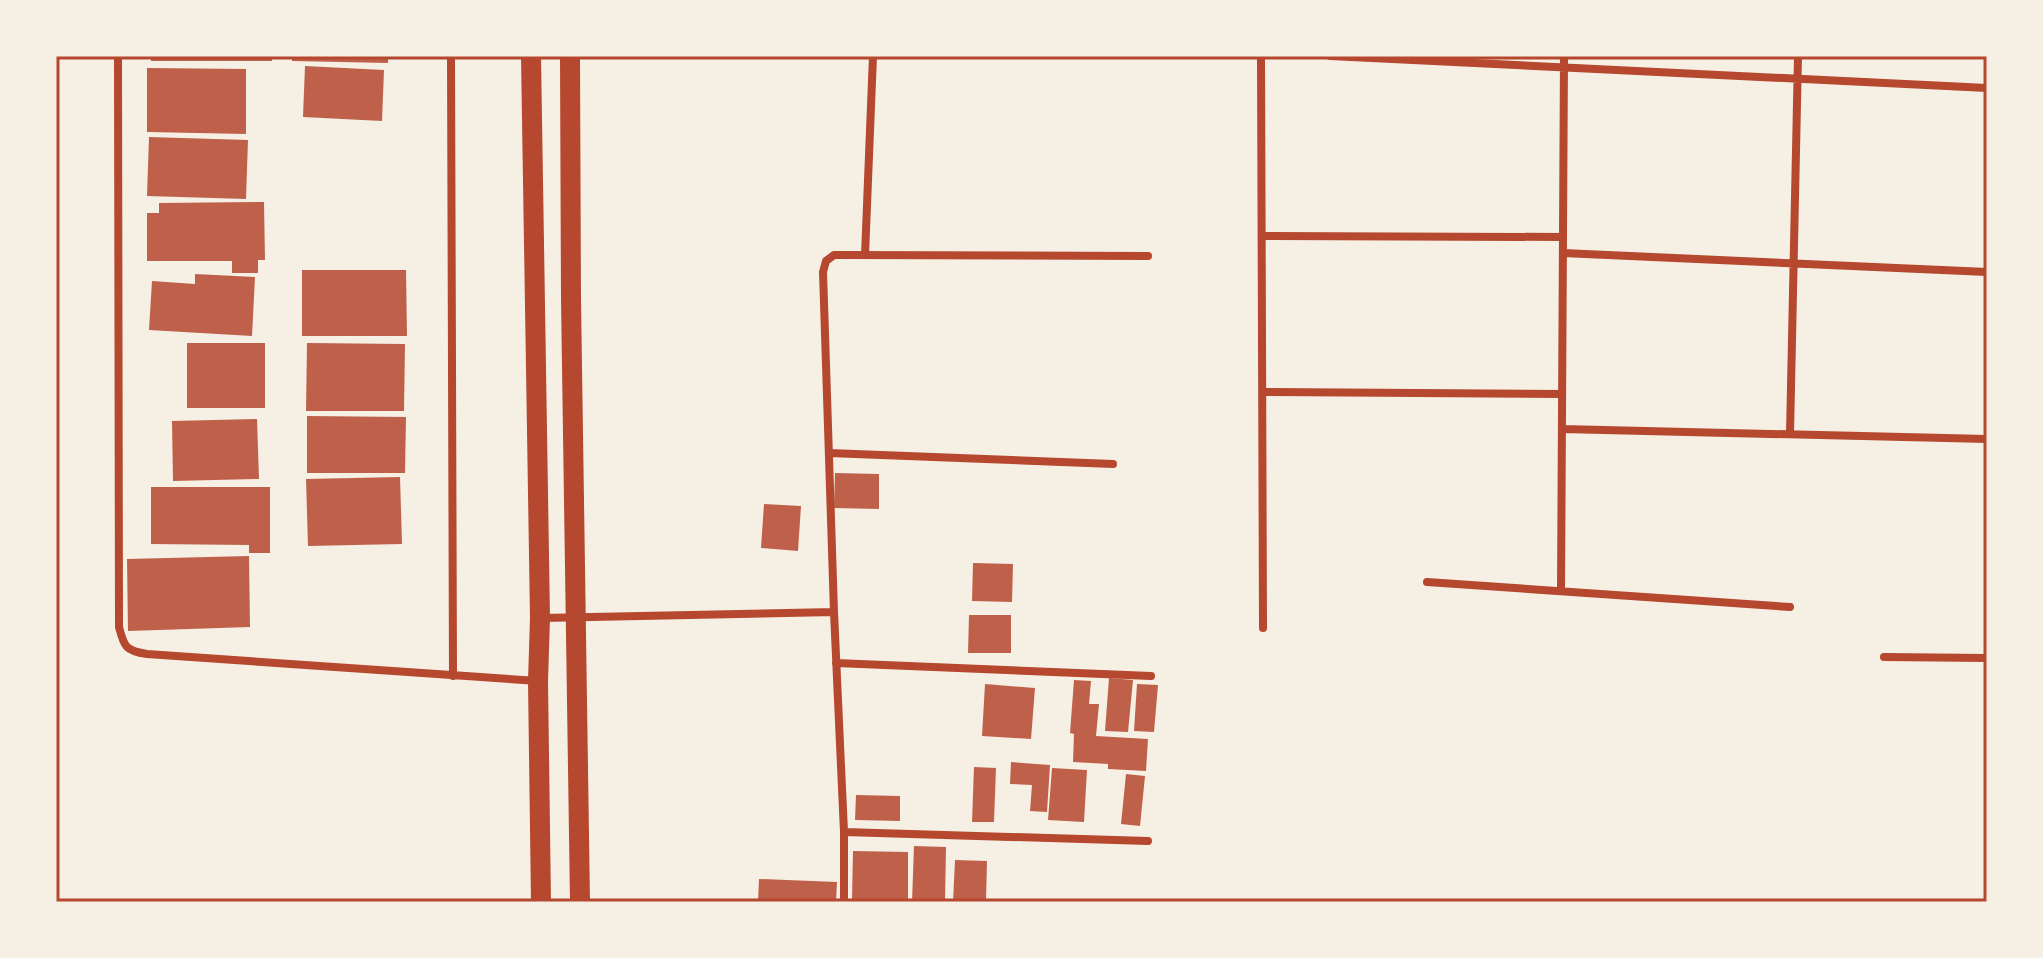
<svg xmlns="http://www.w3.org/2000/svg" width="2043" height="958" viewBox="0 0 2043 958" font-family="Raleway,sans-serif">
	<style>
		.building { fill: #bf614a }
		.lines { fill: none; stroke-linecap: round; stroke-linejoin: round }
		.minor { stroke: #b5482f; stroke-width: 8 }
		.primary { stroke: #b5482f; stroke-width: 20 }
		.neatline { fill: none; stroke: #b5482f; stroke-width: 3 }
	</style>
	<rect width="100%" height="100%" fill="#f6efe4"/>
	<path class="building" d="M 151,56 L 272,56 L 272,61 L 151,61 Z
		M 292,56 L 388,56 L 388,63 L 292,61 Z
		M 305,66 L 384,70 L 382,121 L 303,117 Z
		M 147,68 L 246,69 L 246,134 L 147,132 Z
		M 149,137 L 248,140 L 246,199 L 147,196 Z
		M 264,202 L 265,260 L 258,260 L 258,273 L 232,273 L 232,261 L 147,261 L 147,213 L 159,213 L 159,203 Z
		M 302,270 L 406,270 L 407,336 L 302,336 Z
		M 195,274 L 255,277 L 252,336 L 149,330 L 152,281 L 195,284 Z
		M 187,343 L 265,343 L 265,408 L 187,408 Z
		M 307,343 L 405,344 L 404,411 L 306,411 Z
		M 307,416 L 406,417 L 405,473 L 307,473 Z
		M 257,419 L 259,479 L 173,481 L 172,421 Z
		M 835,473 L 879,474 L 879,509 L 834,508 Z
		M 400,477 L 402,544 L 308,546 L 306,479 Z
		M 151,487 L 270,487 L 270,553 L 249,553 L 249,545 L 151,544 Z
		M 764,504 L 801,506 L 798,551 L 761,548 Z
		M 249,556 L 250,627 L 128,631 L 127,559 Z
		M 973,563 L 1013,564 L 1012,602 L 972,601 Z
		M 969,615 L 1011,615 L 1011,653 L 968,653 Z
		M 1109,678 L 1133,680 L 1128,732 L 1105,731 Z
		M 1074,680 L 1091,681 L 1089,704 L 1099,704 L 1096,736 L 1148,739 L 1146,771 L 1108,769 L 1108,764 L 1073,762 L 1074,734 L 1070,733 Z
		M 985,684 L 1035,688 L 1031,739 L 982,736 Z
		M 1137,684 L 1158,685 L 1154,732 L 1134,731 Z
		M 1011,762 L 1050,765 L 1047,812 L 1030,811 L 1032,785 L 1010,784 Z
		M 974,767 L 996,768 L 994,822 L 972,822 Z
		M 1052,768 L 1087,770 L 1084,822 L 1048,820 Z
		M 1126,774 L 1145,776 L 1140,826 L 1121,824 Z
		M 856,795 L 900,796 L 900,821 L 855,820 Z
		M 914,846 L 946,847 L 945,902 L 912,902 Z
		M 853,851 L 908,852 L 908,900 L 852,899 Z
		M 955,860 L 987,861 L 986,902 L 953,902 Z
		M 759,879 L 837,882 L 836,902 L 758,902 Z"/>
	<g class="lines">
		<path class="minor" d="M 118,56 L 119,627 C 124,647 126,651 147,654 L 538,681
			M 451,56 L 453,676
			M 1261,56 L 1263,628
			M 1330,56 L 1987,88
			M 1262,236 L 1563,237
			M 1563,253 L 1987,272
			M 865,255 L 873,56
			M 1262,392 L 1562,394
			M 1562,429 L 1987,439
			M 1790,434 L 1798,56
			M 829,453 L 1113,464
			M 1427,582 L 1790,607
			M 1561,591 L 1564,56
			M 542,618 L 834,612
			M 1884,657 L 1987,658
			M 836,663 L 1151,676
			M 844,832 L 1148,841
			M 844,902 L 844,832 L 834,612 L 823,272 L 826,261 L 834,255 L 845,255 L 1148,256"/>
		<path class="primary" d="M 531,56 L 540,618 L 538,681 L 541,902
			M 570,56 L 571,299 L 580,902"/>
	</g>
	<rect width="2043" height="958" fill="none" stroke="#f6efe4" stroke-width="116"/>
	<rect x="58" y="58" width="1927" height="842" class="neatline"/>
</svg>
